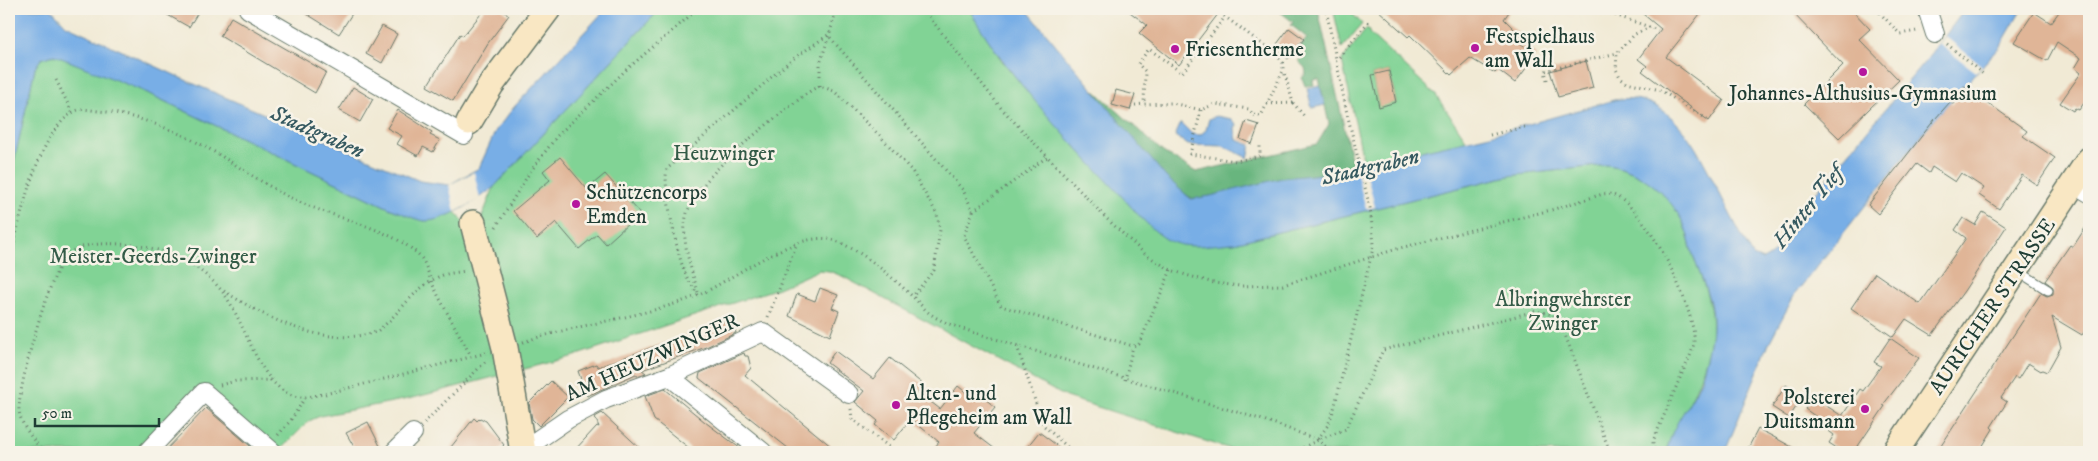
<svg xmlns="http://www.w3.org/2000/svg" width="2098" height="461" viewBox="0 0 2098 461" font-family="'IM FELL DW Pica',serif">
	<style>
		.green { fill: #81d395; stroke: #508864; fill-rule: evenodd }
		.forest { fill: #68b57e; stroke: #447959 }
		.water { fill: #78aee6; stroke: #4c768d }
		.pier { fill: #f1ead5 }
		.building { fill: #e0b597 }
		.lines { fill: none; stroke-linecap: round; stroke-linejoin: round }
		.lane-casing { stroke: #687a6c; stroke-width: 11 }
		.street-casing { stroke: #687a6c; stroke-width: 20 }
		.secondary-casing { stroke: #687a6c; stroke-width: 28 }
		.path { stroke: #687a6c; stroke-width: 3; stroke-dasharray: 1 4; stroke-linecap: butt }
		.lane { stroke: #fff; stroke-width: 9 }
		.street { stroke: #fff; stroke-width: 18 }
		.secondary { stroke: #f9e7c3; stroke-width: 25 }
		.poi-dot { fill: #b5179e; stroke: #f7f3e8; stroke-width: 2 }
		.labels { text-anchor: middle; stroke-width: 5; stroke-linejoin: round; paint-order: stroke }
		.poi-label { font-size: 21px; fill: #1f3d34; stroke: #f7f3e8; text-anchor: start }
		.park-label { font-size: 21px; fill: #335b47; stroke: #f7f3e8 }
		.street-label { font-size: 21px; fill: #1f3d34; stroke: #f7f3e8 }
		.water-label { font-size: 22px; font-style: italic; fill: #355960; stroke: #f7f3e8 }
	</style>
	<rect width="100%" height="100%" fill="#f7f3e8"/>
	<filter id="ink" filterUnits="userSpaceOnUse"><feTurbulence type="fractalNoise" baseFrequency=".02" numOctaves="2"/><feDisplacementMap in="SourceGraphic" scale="10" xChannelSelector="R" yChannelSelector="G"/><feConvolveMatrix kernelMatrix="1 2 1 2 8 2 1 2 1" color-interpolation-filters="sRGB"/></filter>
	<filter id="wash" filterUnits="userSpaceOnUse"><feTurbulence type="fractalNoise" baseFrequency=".0096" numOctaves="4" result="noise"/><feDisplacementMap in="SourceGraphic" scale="20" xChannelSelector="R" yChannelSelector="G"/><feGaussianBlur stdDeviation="1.12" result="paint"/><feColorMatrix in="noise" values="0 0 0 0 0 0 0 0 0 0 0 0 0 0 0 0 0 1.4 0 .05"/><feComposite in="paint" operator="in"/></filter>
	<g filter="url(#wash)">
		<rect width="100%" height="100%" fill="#f1ead5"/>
		<path class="green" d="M 660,9 L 969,9 L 1002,61 L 1079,151 L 1166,239 L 1187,245 L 1234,243 L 1508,176 L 1607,165 C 1639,169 1672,194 1684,225 C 1689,236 1690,248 1694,258 C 1704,284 1715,311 1711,339 C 1704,378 1686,410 1668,445 L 1667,452 L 1240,452 L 1066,397 L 842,276 L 829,271 L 819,270 L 778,288 L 571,357 L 413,398 L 320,416 L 309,421 L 278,452 L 204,392 L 147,452 L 9,452 L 9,184 L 35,68 C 40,55 48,55 60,56 L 143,91 L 391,209 L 425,221 L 455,212 L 475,234 L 494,187 Z
			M 1344,9 L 1348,9 L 1362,24 L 1342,48 L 1334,13 L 1337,11 L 1339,13 Z
			M 1367,28 L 1370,31 L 1369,33 L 1435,94 L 1467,141 L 1364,164 L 1342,60 ZM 1389,71 L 1396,102 L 1379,106 L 1372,75 Z"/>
		<path class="forest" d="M 1280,9 L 1318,9 L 1353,167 L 1196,199 C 1173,197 1110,111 1093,89 L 1163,152 L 1196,172 L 1317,144 L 1329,124 L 1319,79 L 1313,80 L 1314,85 L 1305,86 L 1302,78 L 1306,73 L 1305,68 L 1298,61 L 1301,58 L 1300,54 L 1294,54 L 1307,38 L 1291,25 L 1293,22 L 1279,11 Z"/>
		<path class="water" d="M 9,9 L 51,9 L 66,25 L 192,83 L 420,181 L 449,185 L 479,168 L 496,130 L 515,106 L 606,9 L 660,9 L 494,187 C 480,199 444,222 425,221 C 414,220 401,212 391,209 L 143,91 L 54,55 L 41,59 L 35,68 L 9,184 Z
			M 969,9 L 1026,9 L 1166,177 L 1191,199 L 1210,196 L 1282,178 L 1323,174 L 1490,135 L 1614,100 C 1674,88 1702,159 1724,202 C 1733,220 1743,238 1753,256 L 1763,260 C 1785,249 1798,222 1808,202 L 1932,53 L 1965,9 L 2022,9 L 2001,45 L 1927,128 L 1795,294 L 1769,343 L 1725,452 L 1667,452 C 1671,422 1695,402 1703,373 C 1707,356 1713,338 1712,320 C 1712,299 1701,278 1694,258 C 1690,248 1689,236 1684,225 C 1670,194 1640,169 1607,165 L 1508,176 L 1234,243 C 1213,244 1185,251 1166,239 C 1147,227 1130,205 1115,189 C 1062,133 1007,75 969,9 Z
			M 1320,86 L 1325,105 L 1312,108 L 1307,89 Z
			M 1216,116 L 1232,119 L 1237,125 L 1235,129 L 1237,140 L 1251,145 L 1248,158 L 1223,146 L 1188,145 L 1175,136 L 1181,123 L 1192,134 L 1200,135 L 1206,130 L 1209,119 Z"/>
		<path class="pier" d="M 1945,36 L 1982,66 L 1976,72 L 1939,44 Z
			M 1364,164 L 1375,207 L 1366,209 L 1355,166 Z
			M 474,172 L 480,199 L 455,212 L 449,185 Z"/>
		<g id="blocks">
			<path class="building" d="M 157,9 L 200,9 L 189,27 Z
				M 299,9 L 355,9 L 339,34 Z
				M 485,9 L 501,9 L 509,15 L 488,43 L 453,101 L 427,86 L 460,34 L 463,36 Z
				M 1126,9 L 1222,9 L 1179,65 L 1139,33 L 1147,25 Z
				M 1377,9 L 1511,9 L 1504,19 L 1522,37 L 1519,41 L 1536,55 L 1515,83 L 1498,70 L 1495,73 L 1470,58 L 1451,75 L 1410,35 L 1408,37 Z
				M 1637,9 L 1704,9 L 1666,57 L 1724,100 L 1709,121 L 1642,71 L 1647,66 L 1638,59 L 1661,29 Z
				M 1789,9 L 1851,9 L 1870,29 L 1859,39 L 1899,80 L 1839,138 L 1804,104 L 1843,65 Z
				M 2061,9 L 2089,9 L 2089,106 L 2084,103 L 2079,110 L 2075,108 L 2073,111 L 2060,103 L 2081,73 L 2075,68 L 2081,58 L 2057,42 L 2047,61 L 2014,42 L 2034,12 L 2051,23 Z
				M 231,17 L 326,72 L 315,93 L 220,36 Z
				M 382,26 L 397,34 L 382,63 L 366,54 Z
				M 1289,28 L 1304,39 L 1288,59 L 1274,48 Z
				M 1586,61 L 1593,88 L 1558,97 L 1550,71 Z
				M 1389,71 L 1396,102 L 1379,107 L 1372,75 Z
				M 1964,86 L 2027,131 L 2023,136 L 2055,158 L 2037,185 L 2022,175 L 1999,209 L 1979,195 L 1984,188 L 1961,173 L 1955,182 L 1932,167 L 1929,173 L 1917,164 L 1878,214 L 1868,205 L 1935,119 L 1950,102 L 1953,104 Z
				M 353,87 L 373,99 L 360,122 L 339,110 Z
				M 1116,90 L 1135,95 L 1130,110 L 1112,105 Z
				M 398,110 L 432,132 L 430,135 L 440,140 L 433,152 L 423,147 L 418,156 L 397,144 L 402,136 L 387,128 Z
				M 1246,121 L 1259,125 L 1252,144 L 1240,139 Z
				M 560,157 L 587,189 L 605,174 L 640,213 L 606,244 L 597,234 L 579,249 L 556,222 L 537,239 L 513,211 L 550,180 L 543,171 Z
				M 1983,212 L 2006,227 L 1964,291 L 1932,335 L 1906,319 L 1893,337 L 1851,308 L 1875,273 L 1920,304 L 1966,238 L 1955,230 L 1963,218 L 1975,225 Z
				M 2089,222 L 2089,325 L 2082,335 L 2052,317 L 2061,347 L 2047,372 L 2042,370 L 2041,371 L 2028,363 L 2018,379 L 2015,377 L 2001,398 L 2007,402 L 1991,427 L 1993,429 L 1979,452 L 1937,452 L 2041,293 L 2047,296 L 2053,294 L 2053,287 L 2045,281 L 2070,245 L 2073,247 Z
				M 820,288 L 838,295 L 832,308 L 839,311 L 830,336 L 789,316 L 797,294 L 815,301 Z
				M 731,319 L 736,333 L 706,347 L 642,370 L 646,373 L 637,376 L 636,374 L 587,396 L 578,371 L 596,364 L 598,367 Z
				M 1890,338 L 1919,358 L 1883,405 L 1885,406 L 1854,452 L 1843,452 L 1829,443 L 1834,435 L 1826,429 L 1829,426 L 1805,409 L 1813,397 L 1842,416 L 1860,389 L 1863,391 L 1881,366 L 1874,362 Z
				M 835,351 L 873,379 L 890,358 L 924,385 L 918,392 L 940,409 L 958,386 L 974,399 L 978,393 L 995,407 L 974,433 L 999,452 L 931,452 L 939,442 L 911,419 L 894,440 L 875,425 L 878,421 L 855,402 L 864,391 L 827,363 Z
				M 744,353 L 745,356 L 748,356 L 751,368 L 745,375 L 838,452 L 793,452 L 699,378 L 700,373 Z
				M 551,381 L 568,397 L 539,426 L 532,419 L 529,403 Z
				M 1786,385 L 1803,396 L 1789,418 L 1772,407 Z
				M 665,389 L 705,422 L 745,452 L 694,452 L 654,420 L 645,396 Z
				M 206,408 L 257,452 L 164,452 Z
				M 602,413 L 644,452 L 573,452 L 597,426 L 599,427 L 595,417 Z
				M 474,418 L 477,421 L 480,418 L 486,421 L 504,445 L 497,452 L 447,452 Z
				M 368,422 L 383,452 L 357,452 L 346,433 Z
				M 1758,429 L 1770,435 L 1801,452 L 1746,452 Z
				M 1039,432 L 1055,444 L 1064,452 L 1023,452 Z"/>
		</g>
	</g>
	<g filter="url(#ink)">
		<use href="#blocks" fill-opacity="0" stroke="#687a6c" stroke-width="1"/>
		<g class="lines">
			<defs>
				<path id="lane" d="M 2016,270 L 2048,290"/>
				<path id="street" d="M 248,9 L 464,135
					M 1927,9 L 1935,34
					M 2074,184 L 2089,193
					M 669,376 L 763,452
					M 523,450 L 568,419 L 606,399 L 669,376 L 763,332 L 849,394
					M 147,452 L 204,392 L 273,452
					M 394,452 L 413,433"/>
				<path id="secondary" d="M 469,122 L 491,85 L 548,9
					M 473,223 L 505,348 L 523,452
					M 1895,452 L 2089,160"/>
			</defs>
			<use href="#lane" class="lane-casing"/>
			<use href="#street" class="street-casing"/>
			<use href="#secondary" class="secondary-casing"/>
			<path class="path" d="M 923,9 L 1001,108 L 1106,218 L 1146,255 L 1171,270 L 1186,275 L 1214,283 L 1240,286 L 1283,285 L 1400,248 L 1551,210 L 1603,194 C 1639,187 1697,310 1694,342 C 1692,355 1685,366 1680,378 C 1671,399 1662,420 1653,441 L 1653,452
				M 1586,9 L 1609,13 L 1658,30
				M 1876,9 L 1900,34 L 1917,31
				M 1220,13 L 1277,55 L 1283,63 L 1283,71 L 1261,116 L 1253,115 L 1249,109 L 1215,104 L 1201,110 L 1172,103 L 1144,104 L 1145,71 L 1138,64 L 1149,49 L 1182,73 L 1225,17
				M 1650,27 L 1635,34 L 1617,53 L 1616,69 L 1620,77 L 1627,82 L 1660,90 L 1710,121
				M 1947,44 L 1983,74
				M 1336,61 L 1369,21
				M 56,80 L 72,112
				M 1547,80 L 1545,71 L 1617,53
				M 820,86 L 820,64 L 837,9
				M 1293,103 L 1305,117
				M 1267,104 L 1293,103 L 1284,71
				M 1135,105 L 1144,104
				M 1201,110 L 1190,154 L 1236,161 L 1260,156 L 1260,146
				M 1490,135 L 1525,127
				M 973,211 L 1047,157
				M 496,227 L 530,172 L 557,136 L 627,69 L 698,9
				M 9,267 C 18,226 35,137 72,113 C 80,107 89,110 98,111 C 136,114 178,131 211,150 C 242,168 270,189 302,203 C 338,219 390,228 419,255 C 426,262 428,274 432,283 C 444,308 458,332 471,356
				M 224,291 C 263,316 315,344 363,335 C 368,334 376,333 380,329 C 401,312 416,285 443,275 C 450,273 459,272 466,271
				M 698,292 C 691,268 681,242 686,217 C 694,180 760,130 789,107 C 799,100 809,90 820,86 L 834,91 L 881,137 L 912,171 L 937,214 L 940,230 L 934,270 L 913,296
				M 698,295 C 694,288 689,282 686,275 C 678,260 662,183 667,169 L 790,61 L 828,35 L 963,190 L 973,211 L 964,236 L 1001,306 L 1133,346 L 1139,344 L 1171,270
				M 768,317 L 797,244
				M 523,342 C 580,323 643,318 699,295 C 732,280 797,229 833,240 C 862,250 891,276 913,297 C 919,302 925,311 932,315 C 942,322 955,326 966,330 L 1273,423 L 1318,440 L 1332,452
				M 1017,346 L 1043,425 L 1073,452
				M 1125,380 L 1133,346
				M 220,385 L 236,381 L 271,380
				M 851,409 L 852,419 L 896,452
				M 424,423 L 487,360
				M 278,435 L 291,420 L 305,398
				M 1318,439 L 1328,425 L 1334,409 L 1374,244 L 1370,208 L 1346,109 L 1326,9
				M 43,452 C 34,440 20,425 19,410 C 18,386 51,266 69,253 C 90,238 138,244 162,251 C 182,256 208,274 221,290 C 245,318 258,387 295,396 C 305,399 315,395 325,394 L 486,353
				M 1294,452 L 1318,440 L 1346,429 L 1383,350 L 1536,311 L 1553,315 L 1562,327 L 1610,452"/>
			<use href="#lane" class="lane"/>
			<use href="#street" class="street"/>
			<use href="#secondary" class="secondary"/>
		</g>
	</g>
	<g class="poi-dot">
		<circle cx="1475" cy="48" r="5"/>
		<circle cx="1175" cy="49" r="5"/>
		<circle cx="1863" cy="72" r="5"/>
		<circle cx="576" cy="204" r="5"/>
		<circle cx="896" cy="405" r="5"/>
		<circle cx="1865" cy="409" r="5"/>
	</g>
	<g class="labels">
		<g class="poi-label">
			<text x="1485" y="43">Festspielhaus<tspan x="1485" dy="24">am Wall</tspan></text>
			<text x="1185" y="56">Friesentherme</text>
			<text x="1863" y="100" text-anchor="middle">Johannes-Althusius-Gymnasium</text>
			<text x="586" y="199">Schützencorps<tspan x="586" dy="24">Emden</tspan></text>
			<text x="906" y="400">Alten- und<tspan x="906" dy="24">Pflegeheim am Wall</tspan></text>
			<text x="1855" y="404" text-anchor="end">Polsterei<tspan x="1855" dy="24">Duitsmann</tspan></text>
		</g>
		<g class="park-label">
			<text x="724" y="160">Heuzwinger</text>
			<text x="153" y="263">Meister-Geerds-Zwinger</text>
			<text x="1563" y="306">Albringwehrster<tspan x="1563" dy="24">Zwinger</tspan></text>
		</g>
		<g class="street-label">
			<text transform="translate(1992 306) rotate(-56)" y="7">AURICHER STRASSE</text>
			<text transform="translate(652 357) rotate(-24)" y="7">AM HEUZWINGER</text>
		</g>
		<g class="water-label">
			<text transform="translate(318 131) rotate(24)" y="8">Stadtgraben</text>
			<text transform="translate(1370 166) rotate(-13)" y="8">Stadtgraben</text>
			<text transform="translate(1807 206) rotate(-51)" y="8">Hinter Tief</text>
		</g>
	</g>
	<rect width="2098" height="461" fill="none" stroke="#f7f3e8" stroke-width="30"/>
	<path d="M35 418v8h124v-8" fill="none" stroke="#1f3d34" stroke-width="2.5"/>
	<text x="42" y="418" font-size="15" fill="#1f3d34" stroke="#f7f3e8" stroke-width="4" paint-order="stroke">50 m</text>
</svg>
